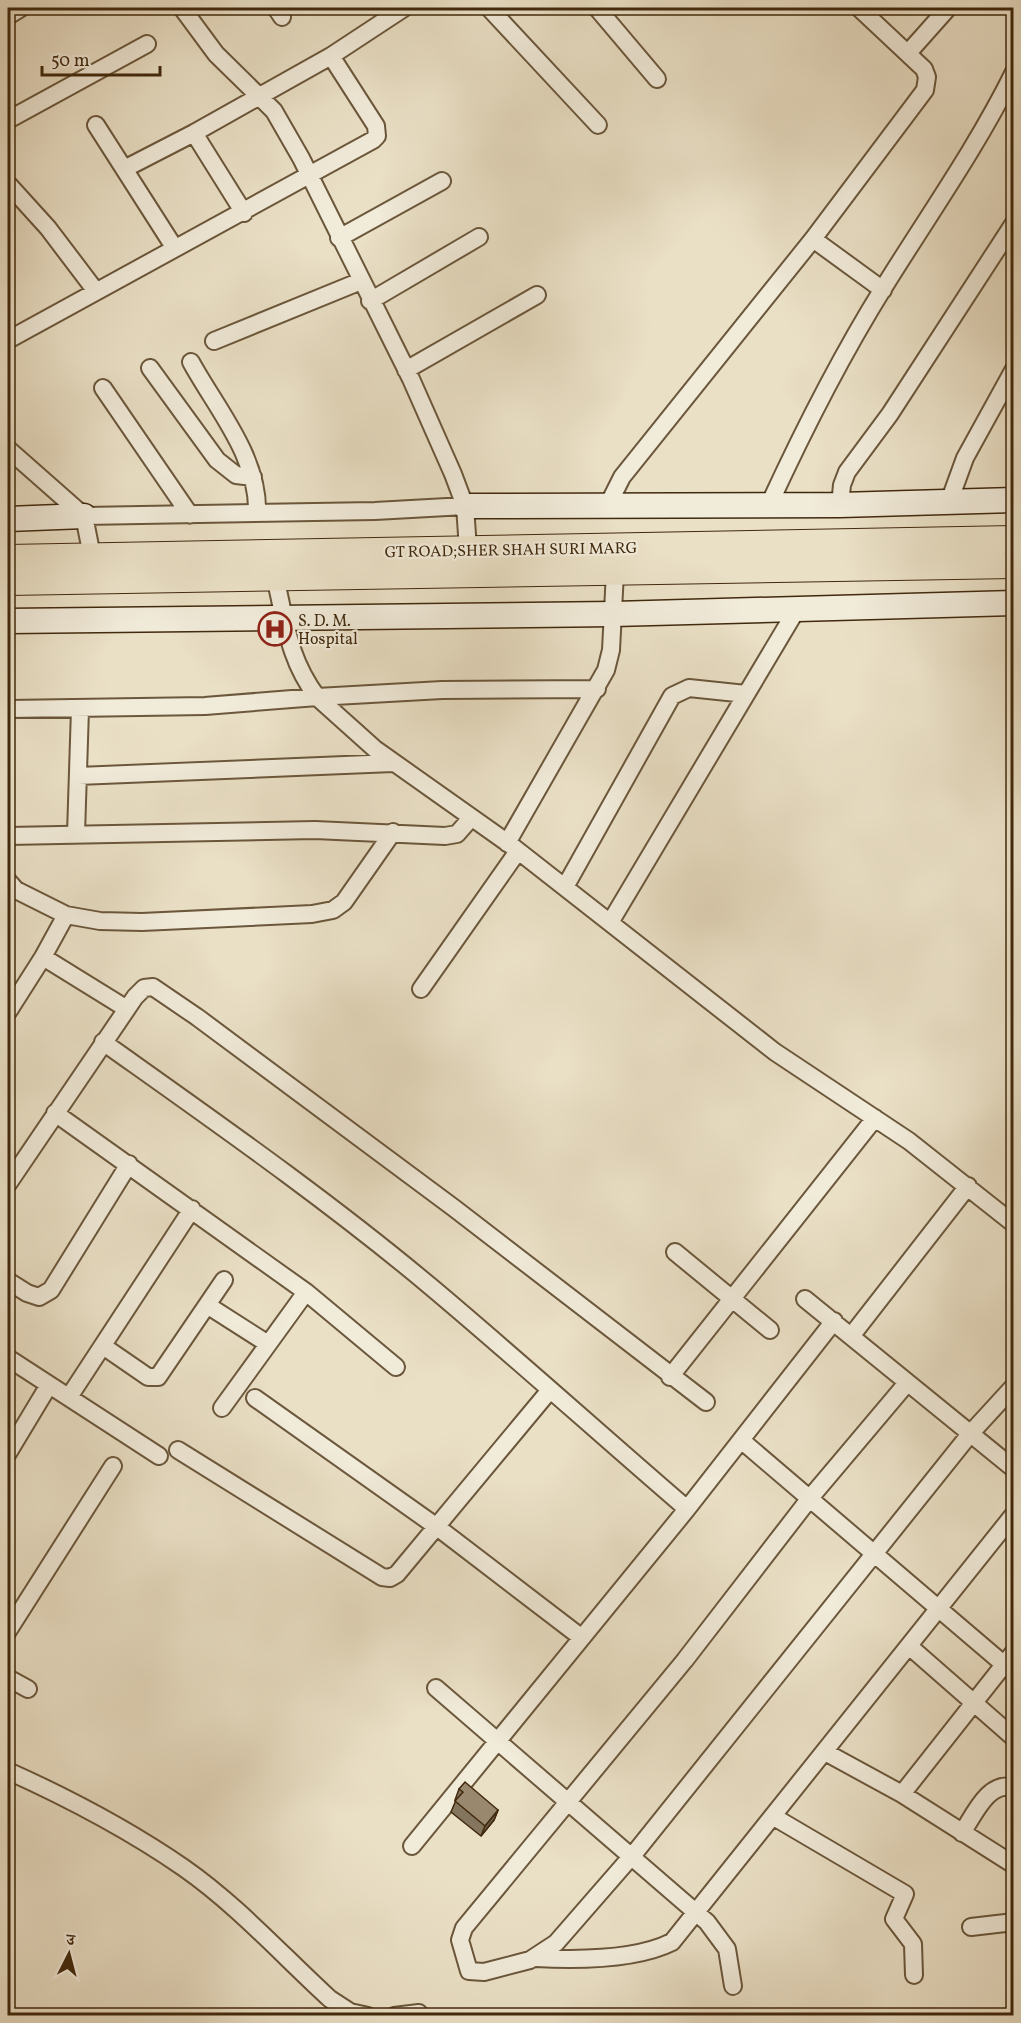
<svg xmlns="http://www.w3.org/2000/svg" width="1021" height="2023" viewBox="0 0 1021 2023" font-family="Vollkorn,'Noto Serif Devanagari',serif">
	<style>
		.lines { fill: none; stroke-linecap: round; stroke-linejoin: round }
		.street-casing { stroke: #6b573b; stroke-width: 20 }
		.secondary-casing { stroke: #41290d; stroke-width: 27 }
		.primary-casing { stroke: #41290d; stroke-width: 28 }
		.street { stroke: #f1ebda; stroke-width: 16 }
		.secondary { stroke: #f1ebda; stroke-width: 24 }
		.primary { stroke: #eae0c6; stroke-width: 26 }
		.wall { fill: #84755e; stroke: #41290d; stroke-width: 1.5 }
		.shaded-wall { fill: #6b5f4c; stroke: #41290d; stroke-width: 1.5 }
		.building { fill: #99886d; stroke: #41290d; stroke-width: 1.5 }
		.labels { text-anchor: middle; stroke-width: 4.5; stroke-linejoin: round; paint-order: stroke }
		.street-label { font-size: 16px; fill: #41290d; stroke: #f1ebda }
		.poi-label { font-size: 16px; fill: #41290d; stroke: #f1ebda; text-anchor: start }
	</style>
	<rect width="100%" height="100%" fill="#eae0c6"/>
	<filter id="stains"><feTurbulence type="fractalNoise" baseFrequency=".00333" numOctaves="4"/><feColorMatrix values="0 0 0 0 .2 0 0 0 0 .09 0 0 0 0 .02 0 0 0 .5 -.17"/></filter>
	<radialGradient id="worn" r=".72"><stop offset=".6" stop-color="#630" stop-opacity="0"/><stop offset="1" stop-color="#630" stop-opacity=".3"/></radialGradient>
	<g class="lines">
		<defs>
			<path id="street" d="M 182,8 L 216,54 L 274,111 L 301,158 L 411,379 L 453,474 L 465,506 L 468,549
				M 276,8 L 282,17
				M 489,8 L 598,125
				M 597,8 L 657,79
				M 8,16 L 21,8
				M 908,53 L 948,8
				M 8,120 L 147,44
				M 96,125 L 174,247
				M 194,133 L 244,213
				M 126,168 L 194,133 L 331,56 L 404,8
				M 9,185 L 48,228 L 95,290
				M 339,238 L 442,181
				M 813,239 L 883,290
				M 370,301 L 479,237
				M 8,340 L 373,140 L 377,136 L 376,126 L 331,56
				M 214,341 L 361,281
				M 191,362 C 216,408 259,457 257,513
				M 150,368 L 217,460 L 236,475 L 253,477
				M 406,370 L 537,295
				M 103,388 L 190,515
				M 8,449 L 84,516 L 94,566
				M 949,502 L 965,458 L 1014,369
				M 611,505 L 612,497 L 622,477 L 813,239 L 925,90 L 927,77 L 924,69 L 859,8
				M 769,505 C 803,431 841,356 884,287 C 928,216 977,147 1014,72
				M 840,505 L 842,485 L 847,472 L 890,414 L 1014,223
				M 84,516 L 375,511 L 465,506
				M 275,577 C 286,623 288,658 317,697 L 442,690 L 597,689
				M 8,709 L 205,706 L 317,697 L 375,749 L 512,846 L 775,1052 L 909,1141 L 1014,1224
				M 78,776 L 393,763
				M 76,834 L 80,709
				M 8,836 L 315,830 L 445,836 L 457,834 L 471,818
				M 507,843 L 606,670 L 611,650 L 615,572
				M 8,881 L 16,890 L 66,915 L 100,921 L 142,922 L 312,914 L 333,910 L 344,902 L 393,832
				M 565,887 L 672,696 L 689,688 L 746,694
				M 611,921 L 797,609
				M 43,957 L 127,1009
				M 421,989 L 518,851
				M 8,1012 L 43,957 L 66,915
				M 103,1042 C 214,1121 326,1199 430,1286 C 517,1359 601,1435 687,1509
				M 55,1113 L 306,1292 L 396,1367
				M 8,1184 L 135,997 L 144,988 L 153,987 L 197,1017 L 454,1208 L 706,1402
				M 675,1252 L 770,1330
				M 8,1281 L 27,1293 L 39,1297 L 51,1290 L 129,1164
				M 805,1299 L 1014,1469
				M 207,1305 L 268,1344
				M 852,1335 L 968,1186
				M 103,1346 L 148,1377 L 158,1377 L 224,1280
				M 8,1358 L 159,1456
				M 670,1377 L 875,1118
				M 907,1383 L 810,1498 L 685,1660 L 464,1928 L 460,1940 L 469,1971 L 484,1972 L 530,1960 L 556,1943 L 637,1850 L 970,1434 L 1014,1386
				M 69,1397 L 192,1209
				M 255,1398 L 437,1527 L 582,1638
				M 222,1408 L 306,1292
				M 741,1440 L 1014,1673
				M 178,1450 L 382,1577 L 390,1578 L 397,1574 L 550,1390
				M 8,1453 L 49,1385
				M 8,1631 L 113,1466
				M 909,1646 L 1014,1738
				M 8,1678 L 28,1689
				M 436,1688 L 707,1922 L 727,1949 L 733,1986
				M 825,1752 L 902,1794 L 1014,1865
				M 8,1771 C 68,1798 129,1830 184,1868 C 237,1905 282,1955 330,1999 L 350,2012 L 368,2016
				M 902,1794 L 1014,1652
				M 774,1817 L 905,1894 L 894,1919 L 913,1944 L 914,1975
				M 962,1833 C 974,1815 989,1779 1014,1788
				M 412,1846 L 687,1509 L 834,1321
				M 971,1927 L 1014,1922
				M 536,1958 C 575,1960 636,1960 672,1942 L 1014,1514
				M 394,2016 L 419,2013"/>
			<path id="secondary" d="M 465,506 L 840,505 L 1014,500
				M 8,519 L 84,516
				M 8,621 L 614,614 L 1014,603"/>
			<path id="primary" d="M 8,558 L 1014,539
				M 8,582 L 1014,565"/>
		</defs>
		<use href="#street" class="street-casing"/>
		<use href="#secondary" class="secondary-casing"/>
		<use href="#primary" class="primary-casing"/>
		<use href="#street" class="street"/>
		<use href="#secondary" class="secondary"/>
		<use href="#primary" class="primary"/>
	</g>
	<path class="wall" d="M 267,616 L 285,630 L 283,636 L 274,640 L 265,622 Z
		M 459,1789 L 498,1810 L 494,1820 L 481,1836 L 451,1812 L 456,1800 L 455,1800 Z"/>
	<path class="shaded-wall" d="M 285,630 L 283,636 L 274,640 L 276,635 Z
		M 498,1810 L 494,1820 L 481,1836 L 485,1826 Z"/>
	<path class="building" d="M 275,612 L 285,630 L 276,635 L 267,616 Z
		M 465,1782 L 498,1810 L 485,1826 L 455,1801 L 463,1792 L 459,1789 Z"/>
	<defs>
		<symbol id="hospital-ring" viewBox="-11 -11 22 22"><circle r="9.5" fill="#f1ebda" stroke="#8f2418" stroke-width="1.5"/><path d="M-5-5h3v3.5h4V-5h3V5h-3V1.5h-4V5h-3Z" fill="#8f2418"/></symbol>
	</defs>
	<g fill-rule="evenodd">
		<use href="#hospital-ring" x="256" y="610" width="38" height="38"/>
	</g>
	<g class="labels">
		<g class="street-label">
			<text transform="translate(511 549) rotate(-1)" y="6">GT ROAD;SHER SHAH SURI MARG</text>
		</g>
		<g class="poi-label">
			<text x="298" y="626">S. D. M.<tspan x="298" dy="18">Hospital</tspan></text>
		</g>
	</g>
	<rect width="1021" height="2023" fill="none" stroke="#eae0c6" stroke-width="30"/>
	<rect x="9" y="9" width="1003" height="2005" fill="none" stroke="#41290d" stroke-width="3"/>
	<rect x="15" y="15" width="991" height="1993" fill="none" stroke="#41290d" stroke-width="1.5"/>
	<g transform="translate(69 1954) rotate(6)" stroke="#f1ebda" stroke-width="4.5" paint-order="stroke">
	<path d="M0-4.5L10 22L0 15L-10 22Z" fill="#41290d"/>
	<text y="-9" font-size="16" font-weight="bold" text-anchor="middle" fill="#41290d">उ</text>
	</g>
	<path d="M42 66v9h118v-9" fill="none" stroke="#41290d" stroke-width="3"/>
	<text x="51" y="66" font-size="18" fill="#41290d" stroke="#f1ebda" stroke-width="4.5" paint-order="stroke">50 m</text>
	<rect width="100%" height="100%" filter="url(#stains)"/>
	<rect width="100%" height="100%" fill="url(#worn)"/>
</svg>
